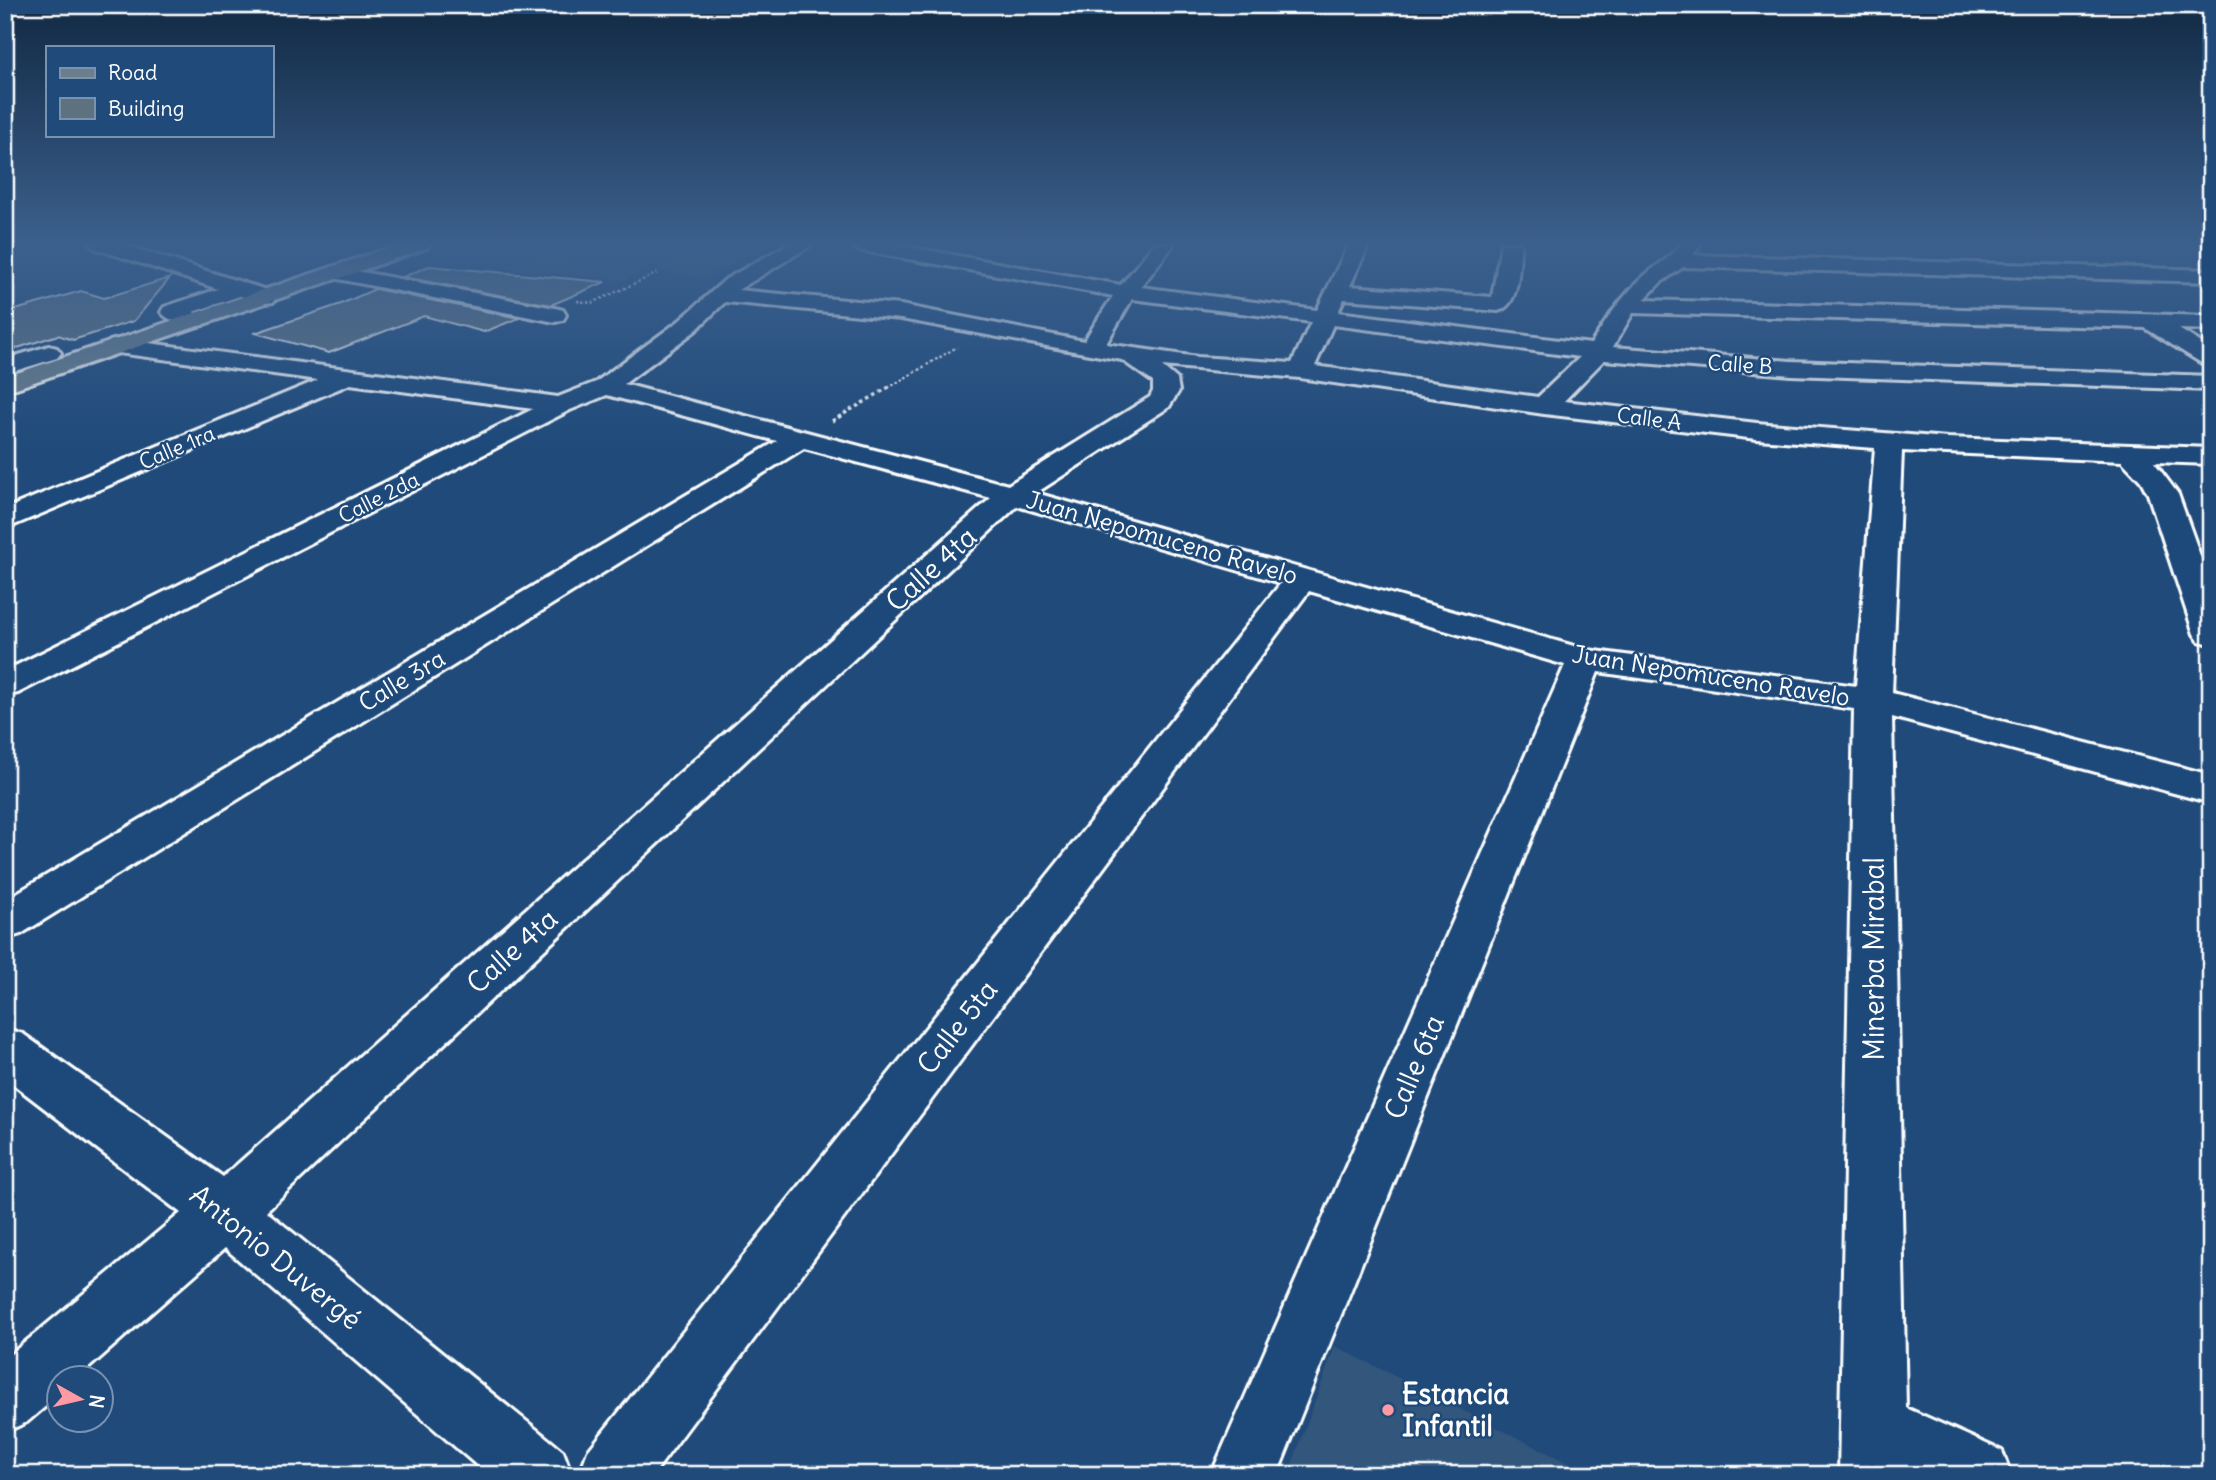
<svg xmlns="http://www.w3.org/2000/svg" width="2216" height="1480" viewBox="0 0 2216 1480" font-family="Delius,sans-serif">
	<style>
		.built { fill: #32567c }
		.building { fill: #5e717f; stroke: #fff; stroke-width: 2 }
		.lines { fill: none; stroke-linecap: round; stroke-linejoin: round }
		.minor-casing { stroke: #fff; stroke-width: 6 }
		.major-casing { stroke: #fff; stroke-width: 6 }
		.path-far1 { stroke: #fff; stroke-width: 2.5; stroke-dasharray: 2.5 2.5; stroke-linecap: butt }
		.path { stroke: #fff; stroke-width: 3.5; stroke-dasharray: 3.5 3.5; stroke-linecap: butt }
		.minor { fill: #1f4a7a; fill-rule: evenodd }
		.major { fill: #6b7e8b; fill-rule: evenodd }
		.poi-dot { fill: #ff9aa2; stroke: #1f4a7a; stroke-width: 2.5 }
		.labels { text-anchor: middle; stroke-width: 5; stroke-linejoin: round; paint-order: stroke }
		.far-street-label { font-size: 21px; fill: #fff; stroke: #1f4a7a }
		.street-label { font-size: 24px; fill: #fff; stroke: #1f4a7a }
		.near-street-label { font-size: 28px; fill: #fff; stroke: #1f4a7a }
		.near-poi-label { font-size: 28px; font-weight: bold; fill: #fff; stroke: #1f4a7a; text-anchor: start }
	</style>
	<rect width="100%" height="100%" fill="#1f4a7a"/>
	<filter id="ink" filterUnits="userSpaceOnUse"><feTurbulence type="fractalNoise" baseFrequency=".0143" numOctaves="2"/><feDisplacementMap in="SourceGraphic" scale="14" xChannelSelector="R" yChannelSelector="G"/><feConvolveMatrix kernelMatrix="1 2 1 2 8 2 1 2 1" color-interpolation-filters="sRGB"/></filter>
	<g filter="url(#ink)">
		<path class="built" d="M 709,244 L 773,244 L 704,278 L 655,269 Z
			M 530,255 L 649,266 L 627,280 L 506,268 Z
			M 1335,1346 L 1592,1475 L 1288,1475 Z"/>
		<path class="building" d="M 429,266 L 605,282 L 551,305 L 403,277 Z
			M 170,278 L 134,321 L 73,340 L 58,335 L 5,352 L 5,313 L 81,291 L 104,298 Z
			M 375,289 L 519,318 L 484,332 L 424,316 L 329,353 L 255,333 L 341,304 Z"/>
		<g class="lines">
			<defs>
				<path id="minor" d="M 91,244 L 122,244 L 273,292 L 276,297 L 273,302 L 265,303 L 240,296 L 193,312 L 203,315 L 206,320 L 203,325 C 190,328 169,322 161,312 L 164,307 L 218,289 L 94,248 Z
					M 788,244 L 813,244 L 738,290 L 901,305 L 1084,341 L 1113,296 L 858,250 L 848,244 L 892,244 L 1121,285 L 1154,244 L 1174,244 L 1141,287 L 1317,310 L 1349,244 L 1369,244 L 1350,286 L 1492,297 L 1501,244 L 1521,244 C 1518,265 1521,305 1498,311 L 1344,299 L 1338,312 L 1591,344 C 1607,319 1621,297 1643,277 C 1656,265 1670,259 1681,244 L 1701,244 L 1693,255 L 2211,270 L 2211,282 L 1683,267 L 1660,283 L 1644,300 L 2211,316 L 2211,330 L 2179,329 L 2211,349 L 2211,366 L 2203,364 L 2145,328 L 1633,313 L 1613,347 L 1791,361 L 2211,376 L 2211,390 L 1791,375 L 1604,360 L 1564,401 L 1757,423 L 1948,438 L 2211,448 L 2211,464 L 2154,462 L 2178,494 L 2211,586 L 2211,644 L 2199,641 L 2194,634 L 2148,494 L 2141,481 L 2122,461 L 1902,451 L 1892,693 L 2211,775 L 2211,803 L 1892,717 L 1906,1408 L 2002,1451 L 2011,1475 L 1839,1475 L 1854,709 L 1598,672 L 1277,1475 L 1211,1475 L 1565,665 L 1309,591 L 653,1475 L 579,1475 L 588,1451 L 1281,583 L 1017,506 L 266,1211 L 563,1451 L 572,1475 L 488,1475 L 225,1248 L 77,1378 L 60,1378 L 60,1394 L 27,1422 L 5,1432 L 5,1359 L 181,1213 L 5,1078 L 5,1028 L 23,1034 L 223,1177 L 991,498 L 804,448 L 21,934 L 5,939 L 5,900 L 777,441 L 607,395 L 570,410 L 18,693 L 5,696 L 5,671 L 533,409 L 350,384 L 5,529 L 5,509 L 318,380 L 118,353 L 110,351 L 106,346 L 110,341 L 118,339 L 558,397 L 596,382 L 679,321 L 726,279 ZM 1132,299 L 1311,322 L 1292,363 L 1198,357 L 1106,344 ZM 725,302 L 901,319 L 1122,360 L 1153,382 L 1153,391 L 1150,397 L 1008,485 L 624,384 L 695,331 ZM 1333,325 L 1580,357 L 1538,397 L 1315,366 ZM 1162,366 L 1300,378 L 1544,414 L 1757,439 L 1875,448 L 1856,686 L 1588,650 L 1036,493 L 1169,407 L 1179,391 L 1177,379 Z
					M 335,267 L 555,308 L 563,310 L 566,315 L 563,320 L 555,322 L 328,277 L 325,273 L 328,269 Z
					M 49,346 L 57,348 L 61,353 L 57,358 L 5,374 L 5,359 Z"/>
				<path id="major" d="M 400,244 L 430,244 L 427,248 L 5,392 L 5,377 Z"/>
			</defs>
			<use href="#minor" class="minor-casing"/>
			<use href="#major" class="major-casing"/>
			<path class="path-far1" d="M 577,301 L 592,303 L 660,272
				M 888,388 L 957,347"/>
			<path class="path" d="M 832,421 L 891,386"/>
			<use href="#minor" class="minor"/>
			<use href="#major" class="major"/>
		</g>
	</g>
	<linearGradient id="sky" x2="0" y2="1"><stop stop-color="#112943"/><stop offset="0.54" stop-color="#3c608d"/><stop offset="1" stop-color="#3c608d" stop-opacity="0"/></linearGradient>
	<rect width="2216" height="451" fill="url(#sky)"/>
	<circle class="poi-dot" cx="1388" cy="1410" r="7"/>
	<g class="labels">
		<g class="far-street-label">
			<text transform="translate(1740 365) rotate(4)" y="7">Calle B</text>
			<text transform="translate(1649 419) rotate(7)" y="7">Calle A</text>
			<text transform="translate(177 448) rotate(-23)" y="7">Calle 1ra</text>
			<text transform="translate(379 498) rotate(-27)" y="7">Calle 2da</text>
		</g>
		<g class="street-label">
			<text transform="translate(1162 538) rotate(16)" y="8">Juan Nepomuceno Ravelo</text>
			<text transform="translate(1711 676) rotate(9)" y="8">Juan Nepomuceno Ravelo</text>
			<text transform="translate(402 681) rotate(-31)" y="8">Calle 3ra</text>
		</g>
		<g class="near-street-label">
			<text transform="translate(931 569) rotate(-42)" y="10">Calle 4ta</text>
			<text transform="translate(512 951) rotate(-42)" y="10">Calle 4ta</text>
			<text transform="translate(1874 959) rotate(-90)" y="10">Minerba Mirabal</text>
			<text transform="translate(957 1027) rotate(-52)" y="10">Calle 5ta</text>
			<text transform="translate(1414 1067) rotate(-67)" y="10">Calle 6ta</text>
			<text transform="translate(276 1257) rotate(39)" y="10">Antonio Duvergé</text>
		</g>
		<g class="near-poi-label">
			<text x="1402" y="1404">Estancia<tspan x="1402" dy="32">Infantil</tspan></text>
		</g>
	</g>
	<rect width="2216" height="1480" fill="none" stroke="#1f4a7a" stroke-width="28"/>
	<rect x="14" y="14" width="2188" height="1452" fill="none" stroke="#fff" stroke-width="2.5" filter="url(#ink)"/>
	<rect x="46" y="46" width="228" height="91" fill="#1f4a7a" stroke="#7992af" stroke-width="2"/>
	<rect x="60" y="68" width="35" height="10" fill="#6b7e8b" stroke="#7992af" stroke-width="2"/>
	<text x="108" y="80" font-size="21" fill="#ffffff">Road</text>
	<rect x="60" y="98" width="35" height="21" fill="#5e717f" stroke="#7992af" stroke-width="2"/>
	<text x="108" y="116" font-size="21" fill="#ffffff">Building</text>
	<g transform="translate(80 1399) rotate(98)"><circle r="33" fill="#1f4a7a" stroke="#7992af" stroke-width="2"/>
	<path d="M0-5L12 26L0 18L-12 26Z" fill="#ff9aa2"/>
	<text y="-10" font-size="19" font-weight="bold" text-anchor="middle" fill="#ffffff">N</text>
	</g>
</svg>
